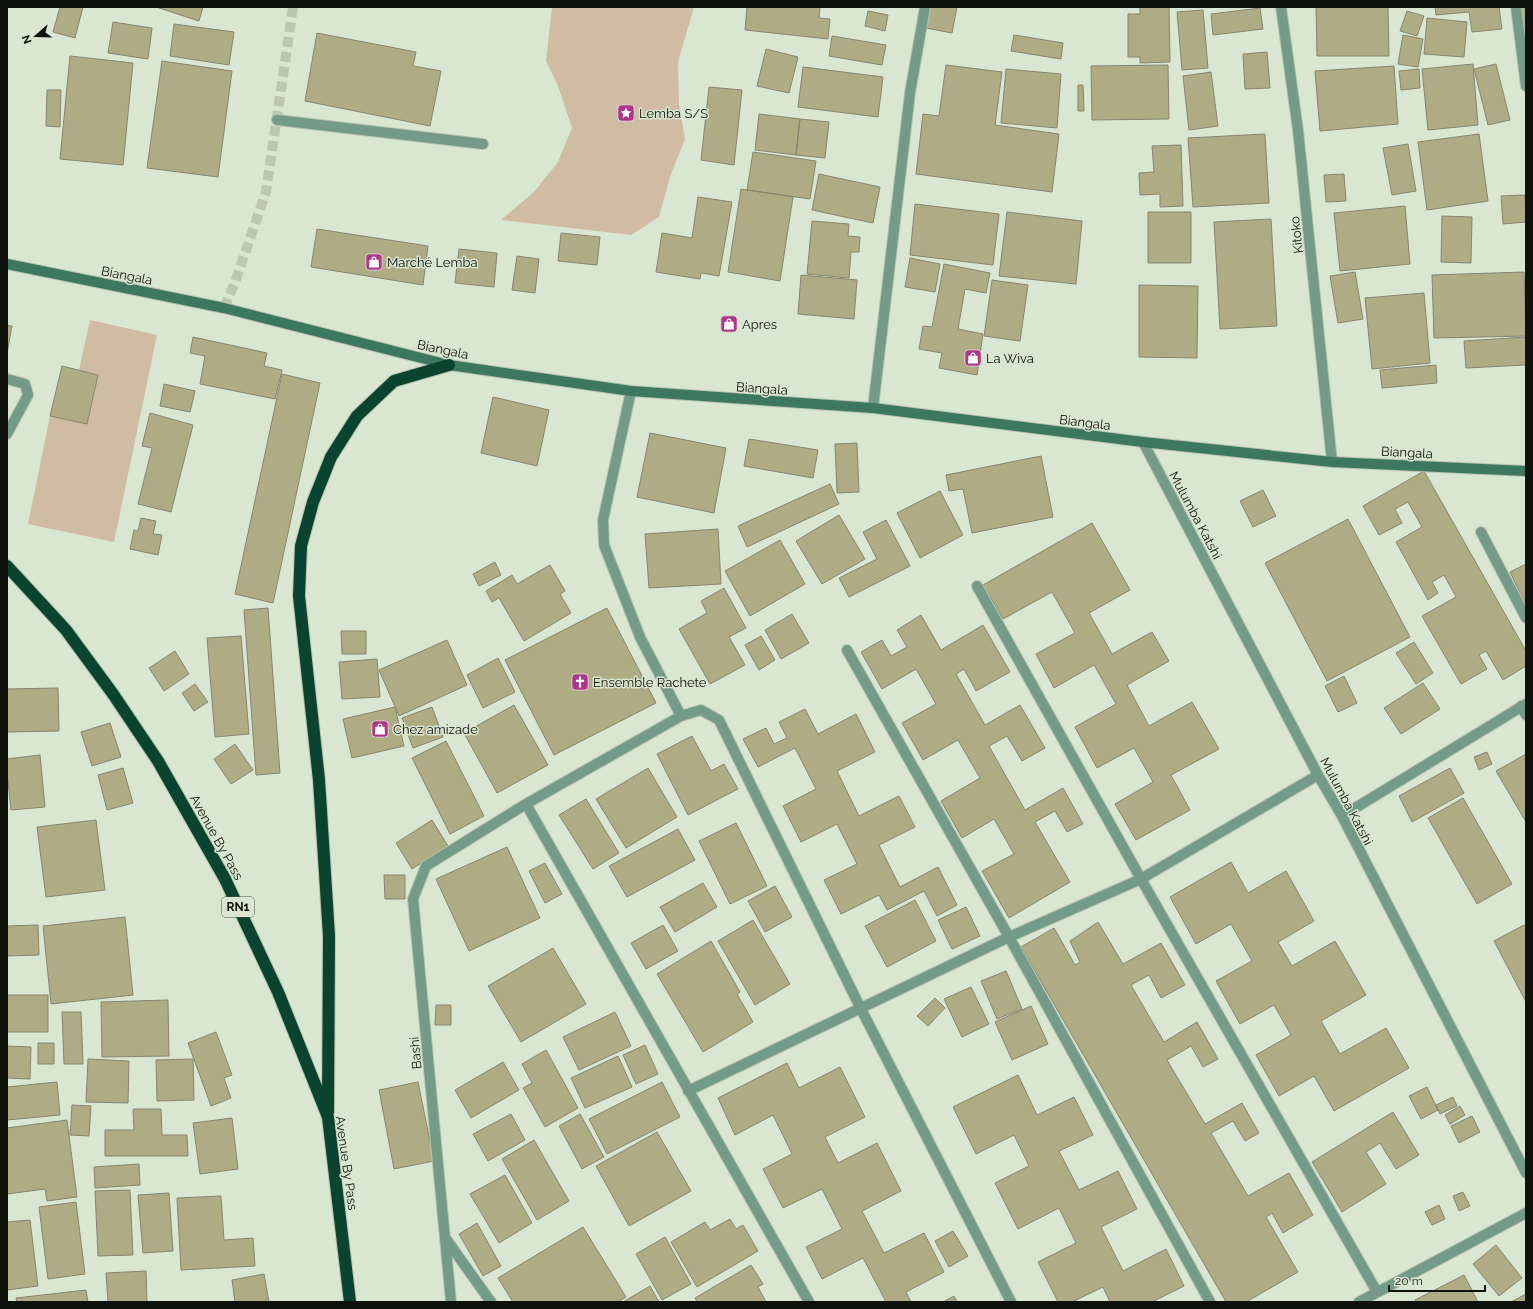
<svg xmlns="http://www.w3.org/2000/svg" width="1533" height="1309" viewBox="0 0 1533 1309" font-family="Raleway,sans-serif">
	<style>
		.green { fill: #d0bca4 }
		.building { fill: #afab84; stroke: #878570 }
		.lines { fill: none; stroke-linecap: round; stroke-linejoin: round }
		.street-tunnel { stroke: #bbc6b3; stroke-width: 10; stroke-dasharray: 10 5; stroke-linecap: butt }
		.lane-casing { stroke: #b9c4b1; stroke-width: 12 }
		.street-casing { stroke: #b9c4b1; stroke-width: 12 }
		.secondary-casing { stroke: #b9c4b1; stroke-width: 12 }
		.highway-casing { stroke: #b9c4b1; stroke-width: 14 }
		.lane { stroke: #749b88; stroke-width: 10 }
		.street { stroke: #749b88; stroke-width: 10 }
		.secondary { stroke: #3b785d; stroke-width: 10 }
		.highway { stroke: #0a442f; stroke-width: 12 }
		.labels { text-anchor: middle; stroke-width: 3; stroke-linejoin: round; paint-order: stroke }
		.shield { fill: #d9e6d1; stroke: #4b5246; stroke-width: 1 }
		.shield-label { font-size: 12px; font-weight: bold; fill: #0e120b }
		.poi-label { font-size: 13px; fill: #0e120b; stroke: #d9e6d1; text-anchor: start }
		.street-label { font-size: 13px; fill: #0e120b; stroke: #d9e6d1 }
	</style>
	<rect width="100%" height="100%" fill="#d9e6d1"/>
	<path class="green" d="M 552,7 L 694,7 L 678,62 L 679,104 L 685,139 L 671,174 L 659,217 L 631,235 L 501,220 L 534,192 L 558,162 L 572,128 L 558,86 L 546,61 Z
		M 90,320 L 157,335 L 114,542 L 28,524 L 50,416 L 87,424 L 98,375 L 79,370 Z"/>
	<path class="building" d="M 60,7 L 83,7 L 75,38 L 53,32 Z
		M 156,7 L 203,7 L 199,21 Z
		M 747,7 L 820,7 L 819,18 L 830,19 L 828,39 L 745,30 Z
		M 930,7 L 957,7 L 952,33 L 926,28 Z
		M 1140,7 L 1169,7 L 1170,62 L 1140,63 L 1140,57 L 1128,57 L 1128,14 L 1140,14 Z
		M 1316,7 L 1388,7 L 1389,56 L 1317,56 Z
		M 1435,7 L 1499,7 L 1502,29 L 1472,32 L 1469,12 L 1436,15 Z
		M 1518,7 L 1526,7 L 1526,33 L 1521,33 Z
		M 1260,8 L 1263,29 L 1213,35 L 1211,14 Z
		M 1203,10 L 1208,68 L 1182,70 L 1177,12 Z
		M 868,11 L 888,15 L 885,31 L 865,26 Z
		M 1407,11 L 1424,16 L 1417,36 L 1400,31 Z
		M 1427,18 L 1467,22 L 1464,57 L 1424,54 Z
		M 113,22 L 152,28 L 148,59 L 108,53 Z
		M 174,24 L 234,32 L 229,65 L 170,56 Z
		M 317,33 L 416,52 L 413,66 L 441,71 L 430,126 L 305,101 Z
		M 1014,35 L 1063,43 L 1061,59 L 1011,51 Z
		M 1403,35 L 1423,39 L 1418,67 L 1398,64 Z
		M 832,36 L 886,45 L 882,65 L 829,56 Z
		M 766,49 L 798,57 L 789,93 L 757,86 Z
		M 1267,52 L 1270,88 L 1245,89 L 1243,54 Z
		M 70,56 L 133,63 L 123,165 L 60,159 Z
		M 162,61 L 232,71 L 218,177 L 147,168 Z
		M 1473,64 L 1478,125 L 1428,130 L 1422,69 Z
		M 1496,64 L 1510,120 L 1488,125 L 1474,69 Z
		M 946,65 L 1002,72 L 995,125 L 1059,134 L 1052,192 L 916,174 L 923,114 L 939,116 Z
		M 1168,65 L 1169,119 L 1092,120 L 1091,66 Z
		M 1394,66 L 1398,124 L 1320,131 L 1315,71 Z
		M 803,67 L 883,77 L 878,117 L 798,107 Z
		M 1006,69 L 1061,74 L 1057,128 L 1001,123 Z
		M 1419,69 L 1420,88 L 1401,90 L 1399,71 Z
		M 1211,72 L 1218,126 L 1189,130 L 1183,76 Z
		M 1078,85 L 1083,85 L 1084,111 L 1078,111 Z
		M 709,87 L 742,90 L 734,165 L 701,160 Z
		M 47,90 L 61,90 L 60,127 L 46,126 Z
		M 759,114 L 800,119 L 796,155 L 755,150 Z
		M 800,119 L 829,122 L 825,158 L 796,155 Z
		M 1265,134 L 1269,203 L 1193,207 L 1188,138 Z
		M 1479,134 L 1488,201 L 1427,210 L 1418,142 Z
		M 1408,144 L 1416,191 L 1392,195 L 1383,148 Z
		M 1181,145 L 1183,206 L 1160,207 L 1160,194 L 1140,195 L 1139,173 L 1154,172 L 1152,146 Z
		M 753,152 L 816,161 L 810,199 L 747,190 Z
		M 819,174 L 880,187 L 873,223 L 812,210 Z
		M 1344,174 L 1346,201 L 1326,202 L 1324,175 Z
		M 741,189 L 793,197 L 780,281 L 728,272 Z
		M 1525,195 L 1526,222 L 1503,224 L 1501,196 Z
		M 698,197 L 732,202 L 719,276 L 701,273 L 700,279 L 656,272 L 662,233 L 692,238 Z
		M 915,204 L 999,214 L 993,265 L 910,255 Z
		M 1405,206 L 1410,264 L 1340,271 L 1334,213 Z
		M 1007,212 L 1082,221 L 1076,284 L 999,276 Z
		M 1148,212 L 1191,212 L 1191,263 L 1148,263 Z
		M 1442,216 L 1472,217 L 1471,263 L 1441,262 Z
		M 1271,219 L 1277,326 L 1220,329 L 1214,222 Z
		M 812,221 L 849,224 L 848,236 L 860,237 L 859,252 L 851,252 L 849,278 L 807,274 Z
		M 317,229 L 428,246 L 423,285 L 311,267 Z
		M 561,233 L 600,237 L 597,265 L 558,261 Z
		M 459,249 L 497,253 L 494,287 L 455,283 Z
		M 517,256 L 539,259 L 535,293 L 512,290 Z
		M 910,258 L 940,264 L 935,292 L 905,287 Z
		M 944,264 L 990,273 L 986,293 L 965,289 L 958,329 L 983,334 L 977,375 L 939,368 L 942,353 L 919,349 L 923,326 L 932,327 Z
		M 1355,272 L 1363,319 L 1338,323 L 1330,276 Z
		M 1524,272 L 1526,336 L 1434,338 L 1432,275 Z
		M 801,275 L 857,280 L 854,319 L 798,314 Z
		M 992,280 L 1028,285 L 1020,341 L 984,336 Z
		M 1139,285 L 1198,286 L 1197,358 L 1139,357 Z
		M 1424,293 L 1430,363 L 1372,369 L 1365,298 Z
		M 7,325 L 12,326 L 7,353 Z
		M 193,337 L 267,353 L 264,366 L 282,370 L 275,399 L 200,384 L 205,356 L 190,353 Z
		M 1526,337 L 1526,365 L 1466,368 L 1464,341 Z
		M 1436,365 L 1437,383 L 1382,388 L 1380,370 Z
		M 62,366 L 98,375 L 87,424 L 50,416 Z
		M 282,374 L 320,383 L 273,603 L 235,594 Z
		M 164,384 L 195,391 L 190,412 L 160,406 Z
		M 493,397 L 549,410 L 537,466 L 481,453 Z
		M 150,413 L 193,425 L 171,512 L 138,504 L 152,448 L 142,446 Z
		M 650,433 L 726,448 L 714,513 L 637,497 Z
		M 749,439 L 818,450 L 813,478 L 744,466 Z
		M 857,443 L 859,492 L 837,493 L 835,444 Z
		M 1041,456 L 1053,517 L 972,533 L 963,489 L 949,491 L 946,475 Z
		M 1424,471 L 1526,651 L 1526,666 L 1503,680 L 1486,651 L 1479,655 L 1487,669 L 1461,684 L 1422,616 L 1456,597 L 1444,575 L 1432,582 L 1438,593 L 1428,600 L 1396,542 L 1422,527 L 1408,502 L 1395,509 L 1402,523 L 1379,535 L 1363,506 Z
		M 830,484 L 839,504 L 747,547 L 738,526 Z
		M 1263,490 L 1276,516 L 1253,527 L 1240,501 Z
		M 940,491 L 963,535 L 920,558 L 897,513 Z
		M 839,515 L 865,559 L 822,584 L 796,541 Z
		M 141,518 L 156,521 L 153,534 L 162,535 L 158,555 L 130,549 L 134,530 L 138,531 Z
		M 1348,519 L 1410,637 L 1327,681 L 1265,563 Z
		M 886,520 L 910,566 L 849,597 L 839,578 L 877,559 L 863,532 Z
		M 1092,523 L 1130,590 L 1089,613 L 1112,654 L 1152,632 L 1169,661 L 1127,685 L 1149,726 L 1192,702 L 1219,749 L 1171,775 L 1190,810 L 1136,840 L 1115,804 L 1153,782 L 1134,748 L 1097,768 L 1075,727 L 1116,704 L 1094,665 L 1054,688 L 1036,654 L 1075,633 L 1052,592 L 1003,619 L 983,585 Z
		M 718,529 L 721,584 L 649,588 L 645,534 Z
		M 780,540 L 805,584 L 750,616 L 725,571 Z
		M 495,562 L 501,575 L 479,586 L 473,574 Z
		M 1526,564 L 1526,606 L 1510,572 Z
		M 550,565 L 565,591 L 560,594 L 571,613 L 524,641 L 499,598 L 492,602 L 486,591 L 512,575 L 517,584 Z
		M 724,588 L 746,628 L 729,637 L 745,665 L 710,684 L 679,629 L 707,613 L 701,601 Z
		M 268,608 L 280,773 L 256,775 L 244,610 Z
		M 607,608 L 656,703 L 554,755 L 505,660 Z
		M 792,614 L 809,643 L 781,659 L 765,630 Z
		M 921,615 L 941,650 L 983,625 L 1010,672 L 976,691 L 964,669 L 956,674 L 985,725 L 1020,705 L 1045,748 L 1022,761 L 1007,736 L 989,746 L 1025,810 L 1063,788 L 1083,824 L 1067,832 L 1055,811 L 1035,822 L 1070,882 L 1009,918 L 982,871 L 1014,854 L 994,819 L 962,838 L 941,801 L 980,778 L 958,740 L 923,760 L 902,723 L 936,704 L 916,669 L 882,689 L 861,652 L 882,640 L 891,656 L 907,647 L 897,630 Z
		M 341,631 L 366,631 L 366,654 L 342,654 Z
		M 241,636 L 249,734 L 215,737 L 207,638 Z
		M 761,636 L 775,660 L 759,670 L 745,645 Z
		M 447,640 L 467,685 L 399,716 L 379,670 Z
		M 1414,642 L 1433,673 L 1416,684 L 1396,653 Z
		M 175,651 L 189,674 L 164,691 L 149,668 Z
		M 498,658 L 515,692 L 483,708 L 467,675 Z
		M 377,659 L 380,697 L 342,699 L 339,662 Z
		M 1344,676 L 1357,703 L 1338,712 L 1325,686 Z
		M 1423,683 L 1440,709 L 1401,734 L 1384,708 Z
		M 195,684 L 208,702 L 194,711 L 182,693 Z
		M 58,688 L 59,731 L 7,732 L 7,689 Z
		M 514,705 L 548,765 L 497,793 L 464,733 Z
		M 395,707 L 404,746 L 352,758 L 343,719 Z
		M 432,707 L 443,737 L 413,748 L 402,718 Z
		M 805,709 L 818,734 L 856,714 L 875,752 L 837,771 L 859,816 L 899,796 L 915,827 L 879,845 L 900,887 L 938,867 L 957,905 L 937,916 L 924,891 L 887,910 L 879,895 L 841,914 L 824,880 L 857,864 L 837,824 L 801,842 L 783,806 L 816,789 L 795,748 L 758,767 L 743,739 L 766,728 L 774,744 L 787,738 L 779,722 Z
		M 110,723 L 121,757 L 92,766 L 81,732 Z
		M 692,736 L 711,771 L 724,764 L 738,789 L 688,815 L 657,754 Z
		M 446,741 L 484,816 L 450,834 L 412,758 Z
		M 235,744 L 253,770 L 231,784 L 214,759 Z
		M 1487,752 L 1492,764 L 1479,770 L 1474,757 Z
		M 1526,754 L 1526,822 L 1496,771 Z
		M 40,755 L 45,807 L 11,810 L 7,772 L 7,759 Z
		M 123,768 L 133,803 L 107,810 L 98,775 Z
		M 648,768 L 677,817 L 626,848 L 596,799 Z
		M 1450,768 L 1464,793 L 1412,822 L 1399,796 Z
		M 1463,798 L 1512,884 L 1477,904 L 1428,818 Z
		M 586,799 L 619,853 L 593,869 L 559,815 Z
		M 96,820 L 105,890 L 46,897 L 37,827 Z
		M 432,820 L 448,846 L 412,869 L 396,843 Z
		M 736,823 L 767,886 L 730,904 L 699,841 Z
		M 678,829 L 695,860 L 627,897 L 609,866 Z
		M 507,847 L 540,918 L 469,951 L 436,879 Z
		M 1231,862 L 1248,893 L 1286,871 L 1314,921 L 1278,942 L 1292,966 L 1335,941 L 1366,995 L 1321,1021 L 1340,1054 L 1386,1028 L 1409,1068 L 1334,1111 L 1314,1076 L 1279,1096 L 1256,1055 L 1291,1035 L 1274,1005 L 1240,1024 L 1216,981 L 1252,961 L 1231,924 L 1196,944 L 1170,897 Z
		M 545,863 L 562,894 L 545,903 L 529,871 Z
		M 384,875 L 405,875 L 405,899 L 385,899 Z
		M 703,883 L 717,907 L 675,932 L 660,907 Z
		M 775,886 L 792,917 L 765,932 L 748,901 Z
		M 915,900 L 936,941 L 887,967 L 865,926 Z
		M 966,907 L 980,936 L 952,949 L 938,920 Z
		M 125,917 L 133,995 L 51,1004 L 43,926 Z
		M 753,920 L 790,984 L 755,1005 L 718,941 Z
		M 1098,922 L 1123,964 L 1161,943 L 1185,985 L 1161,998 L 1149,975 L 1131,985 L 1164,1042 L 1197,1022 L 1218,1059 L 1203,1067 L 1191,1046 L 1167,1060 L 1205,1124 L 1242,1103 L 1259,1133 L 1245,1141 L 1233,1121 L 1211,1133 L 1248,1196 L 1289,1173 L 1313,1215 L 1283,1233 L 1272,1213 L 1266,1217 L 1298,1272 L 1246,1302 L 1226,1302 L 1021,947 L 1054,928 L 1075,965 L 1080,962 L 1070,941 Z
		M 38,925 L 39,955 L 7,956 L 7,926 Z
		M 663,925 L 678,951 L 646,969 L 631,943 Z
		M 1524,925 L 1526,928 L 1526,1002 L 1494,941 Z
		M 711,941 L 740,992 L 737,994 L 753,1022 L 703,1052 L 657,974 Z
		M 553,948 L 586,1004 L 521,1042 L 488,986 Z
		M 1006,971 L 1022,1009 L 997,1019 L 981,981 Z
		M 971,987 L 989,1024 L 962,1037 L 944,999 Z
		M 7,995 L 48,995 L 48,1032 L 7,1032 Z
		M 935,998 L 945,1008 L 928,1026 L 917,1016 Z
		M 168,1000 L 169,1056 L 102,1057 L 101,1002 Z
		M 436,1005 L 451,1005 L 451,1025 L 435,1025 Z
		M 1031,1006 L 1048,1044 L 1012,1060 L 995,1022 Z
		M 62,1012 L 81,1012 L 83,1064 L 64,1064 Z
		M 615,1012 L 631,1046 L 579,1070 L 563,1037 Z
		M 216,1032 L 232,1075 L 224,1078 L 231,1098 L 211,1106 L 188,1043 Z
		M 38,1043 L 54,1043 L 54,1064 L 38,1064 Z
		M 645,1045 L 658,1074 L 636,1084 L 623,1055 Z
		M 7,1046 L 31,1047 L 30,1079 L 7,1078 Z
		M 546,1050 L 578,1108 L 545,1127 L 523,1088 L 532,1083 L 522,1064 Z
		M 618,1056 L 632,1087 L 585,1108 L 571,1078 Z
		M 88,1059 L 129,1061 L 128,1103 L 86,1102 Z
		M 193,1059 L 194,1100 L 157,1101 L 156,1060 Z
		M 503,1062 L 519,1090 L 471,1118 L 455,1090 Z
		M 787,1063 L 799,1088 L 840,1067 L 865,1117 L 825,1137 L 838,1163 L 877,1143 L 901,1191 L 862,1211 L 884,1253 L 924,1233 L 944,1272 L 906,1292 L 911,1302 L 886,1302 L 863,1258 L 822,1279 L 806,1247 L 842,1229 L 822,1189 L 783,1208 L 763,1169 L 792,1154 L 773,1115 L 735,1135 L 718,1098 Z
		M 1018,1075 L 1037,1115 L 1074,1097 L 1093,1135 L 1059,1151 L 1079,1190 L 1118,1171 L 1137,1209 L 1101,1227 L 1123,1271 L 1166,1249 L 1184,1286 L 1152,1302 L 1110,1302 L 1103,1287 L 1072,1302 L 1058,1302 L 1038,1262 L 1076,1243 L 1059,1208 L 1018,1229 L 995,1183 L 1029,1166 L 1014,1135 L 976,1154 L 953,1107 Z
		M 57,1082 L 60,1115 L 7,1120 L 7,1087 Z
		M 418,1082 L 434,1161 L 394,1169 L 379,1090 Z
		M 662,1082 L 680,1117 L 607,1154 L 589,1119 Z
		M 1427,1087 L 1438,1110 L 1421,1119 L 1409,1096 Z
		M 1453,1097 L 1457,1106 L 1440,1114 L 1436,1105 Z
		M 72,1105 L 91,1106 L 89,1136 L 70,1135 Z
		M 1460,1106 L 1465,1115 L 1450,1124 L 1445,1115 Z
		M 133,1109 L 161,1109 L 162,1135 L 187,1135 L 188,1156 L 105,1156 L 105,1130 L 134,1130 Z
		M 1393,1112 L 1419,1155 L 1396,1169 L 1380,1143 L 1366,1152 L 1386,1184 L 1342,1212 L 1312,1162 Z
		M 511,1114 L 525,1140 L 488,1161 L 473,1134 Z
		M 580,1114 L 604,1157 L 582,1169 L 559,1126 Z
		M 1472,1116 L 1480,1132 L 1459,1143 L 1451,1126 Z
		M 232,1118 L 238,1169 L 200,1174 L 193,1123 Z
		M 67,1120 L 77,1197 L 47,1201 L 45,1189 L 7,1194 L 7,1128 Z
		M 657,1132 L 691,1191 L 629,1226 L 596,1166 Z
		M 534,1140 L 569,1201 L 537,1220 L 502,1159 Z
		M 139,1164 L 140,1185 L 95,1188 L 94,1167 Z
		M 505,1175 L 532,1223 L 499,1243 L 470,1194 Z
		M 130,1190 L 133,1255 L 98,1256 L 95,1191 Z
		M 1463,1192 L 1470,1206 L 1459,1211 L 1453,1196 Z
		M 169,1193 L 173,1251 L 143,1253 L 138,1195 Z
		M 221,1196 L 224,1240 L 253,1238 L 255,1266 L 181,1270 L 177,1198 Z
		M 76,1202 L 85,1274 L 48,1279 L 39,1207 Z
		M 1439,1205 L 1445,1219 L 1432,1225 L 1425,1212 Z
		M 730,1219 L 736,1229 L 743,1225 L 758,1251 L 697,1287 L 671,1242 L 705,1222 L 710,1230 Z
		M 30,1220 L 38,1286 L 7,1290 L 7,1222 Z
		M 477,1223 L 501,1266 L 483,1276 L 459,1234 Z
		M 583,1227 L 626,1297 L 618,1302 L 513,1302 L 498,1278 Z
		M 953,1231 L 968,1256 L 949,1267 L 935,1241 Z
		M 665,1237 L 691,1284 L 662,1300 L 636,1254 Z
		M 1496,1245 L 1522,1278 L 1499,1296 L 1473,1264 Z
		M 751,1265 L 763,1284 L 758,1287 L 766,1302 L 697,1302 L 695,1298 Z
		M 146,1271 L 147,1302 L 108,1302 L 106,1273 Z
		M 264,1274 L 269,1302 L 235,1302 L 232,1280 Z
		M 1464,1275 L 1478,1302 L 1416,1302 L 1415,1300 Z
		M 650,1286 L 659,1302 L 623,1302 Z
		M 86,1290 L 88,1302 L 17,1302 L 16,1298 Z
		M 1526,1294 L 1526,1302 L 1511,1302 Z
		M 954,1296 L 957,1302 L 943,1302 Z"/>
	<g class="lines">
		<path class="street-tunnel" d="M 224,308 L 234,285 L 266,192 L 293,7"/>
		<defs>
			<path id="lane" d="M 277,120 L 483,144
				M 7,379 L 25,384 L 28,395 L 7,434
				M 1481,532 L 1526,618
				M 977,586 L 1141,879 L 1377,1292
				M 847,650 L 1009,937 L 1210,1302
				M 1521,706 L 1526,715"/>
			<path id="street" d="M 1281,7 L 1298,130 L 1332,462
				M 1516,7 L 1526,86
				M 631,391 L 603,520 L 604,545 L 640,637 L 681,716
				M 873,408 L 910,93 L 925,7
				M 1143,442 L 1318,775 L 1342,816 L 1526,1173
				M 526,804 L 809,1302
				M 1342,816 L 1526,704
				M 688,1091 L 1009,937 L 1141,879 L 1318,775
				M 446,1239 L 491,1302
				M 451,1302 L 413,899 L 426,866 L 526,804 L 681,716 L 701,710 L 719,720 L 860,1007 L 1011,1302
				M 1359,1302 L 1526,1213"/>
			<path id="secondary" d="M 7,264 L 224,308 L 449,365 L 631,391 L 873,408 L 1143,442 L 1332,462 L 1526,471"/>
			<path id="highway" d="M 7,566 L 66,630 L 113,694 L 158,761 L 225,879 L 278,992 L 328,1117 L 350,1302
				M 328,1112 L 329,936 L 319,780 L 299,596 L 301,546 L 313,502 L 331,457 L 357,416 L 394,381 L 449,365"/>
		</defs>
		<use href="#lane" class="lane-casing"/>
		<use href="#street" class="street-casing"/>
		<use href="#secondary" class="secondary-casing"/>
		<use href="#highway" class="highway-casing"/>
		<use href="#lane" class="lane"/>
		<use href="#street" class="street"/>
		<use href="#secondary" class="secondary"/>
		<use href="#highway" class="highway"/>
	</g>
	<defs>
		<symbol id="sight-square" viewBox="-11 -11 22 22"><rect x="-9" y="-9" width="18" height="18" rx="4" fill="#ad358a" stroke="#d9e6d1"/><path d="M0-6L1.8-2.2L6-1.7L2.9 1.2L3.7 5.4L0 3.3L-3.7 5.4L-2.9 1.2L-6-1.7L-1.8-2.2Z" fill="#fff"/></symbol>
		<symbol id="shop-square" viewBox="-11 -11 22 22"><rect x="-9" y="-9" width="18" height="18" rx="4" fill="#ad358a" stroke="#d9e6d1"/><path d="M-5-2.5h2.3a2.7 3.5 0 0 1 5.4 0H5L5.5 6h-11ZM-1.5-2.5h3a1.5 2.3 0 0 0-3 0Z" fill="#fff"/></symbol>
		<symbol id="church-square" viewBox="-11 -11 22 22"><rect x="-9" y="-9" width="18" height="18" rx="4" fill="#ad358a" stroke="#d9e6d1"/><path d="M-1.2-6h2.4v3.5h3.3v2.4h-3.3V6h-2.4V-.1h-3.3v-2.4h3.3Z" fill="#fff"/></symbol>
	</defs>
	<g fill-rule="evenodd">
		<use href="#sight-square" x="616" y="103" width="20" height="20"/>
		<use href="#shop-square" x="364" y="252" width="20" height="20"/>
		<use href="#shop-square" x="719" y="314" width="20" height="20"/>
		<use href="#shop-square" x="963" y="348" width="20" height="20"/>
		<use href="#church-square" x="570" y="672" width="20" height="20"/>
		<use href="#shop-square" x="370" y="719" width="20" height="20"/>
	</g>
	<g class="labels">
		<rect class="shield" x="222" y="897" width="32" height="20" rx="3"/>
		<g class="shield-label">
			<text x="238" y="911">RN1</text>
		</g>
		<g class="poi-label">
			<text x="639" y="118">Lemba S/S</text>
			<text x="387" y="267">Marché Lemba</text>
			<text x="742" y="329">Apres</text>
			<text x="986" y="363">La Wiva</text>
			<text x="593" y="687">Ensemble Rachete</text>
			<text x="393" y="734">Chez amizade</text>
		</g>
		<g class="street-label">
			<text transform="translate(1296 235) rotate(-96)" y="5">Kitoko</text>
			<text transform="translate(127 275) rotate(11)" y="5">Biangala</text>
			<text transform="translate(443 349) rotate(12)" y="5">Biangala</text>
			<text transform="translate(762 388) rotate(4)" y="5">Biangala</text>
			<text transform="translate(1085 422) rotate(7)" y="5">Biangala</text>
			<text transform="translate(1407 452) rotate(3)" y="5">Biangala</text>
			<text transform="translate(1196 515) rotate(62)" y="5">Mulumba Katshi</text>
			<text transform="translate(1347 801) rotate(62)" y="5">Mulumba Katshi</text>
			<text transform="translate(217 837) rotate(61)" y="5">Avenue By Pass</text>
			<text transform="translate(415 1053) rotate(-95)" y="5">Bashi</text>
			<text transform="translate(347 1163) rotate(82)" y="5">Avenue By Pass</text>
		</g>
	</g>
	<rect width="1533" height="1309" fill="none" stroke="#0e120b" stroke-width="16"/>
	<g transform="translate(36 36) rotate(250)" stroke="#d9e6d1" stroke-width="3" paint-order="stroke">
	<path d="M0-3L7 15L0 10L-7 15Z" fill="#0e120b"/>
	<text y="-6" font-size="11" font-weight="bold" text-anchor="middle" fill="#0e120b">N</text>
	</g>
	<path d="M1389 1285v6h96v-6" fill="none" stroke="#0e120b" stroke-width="2"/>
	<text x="1395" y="1285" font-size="12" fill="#0e120b" stroke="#d9e6d1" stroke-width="3" paint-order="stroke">20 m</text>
</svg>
